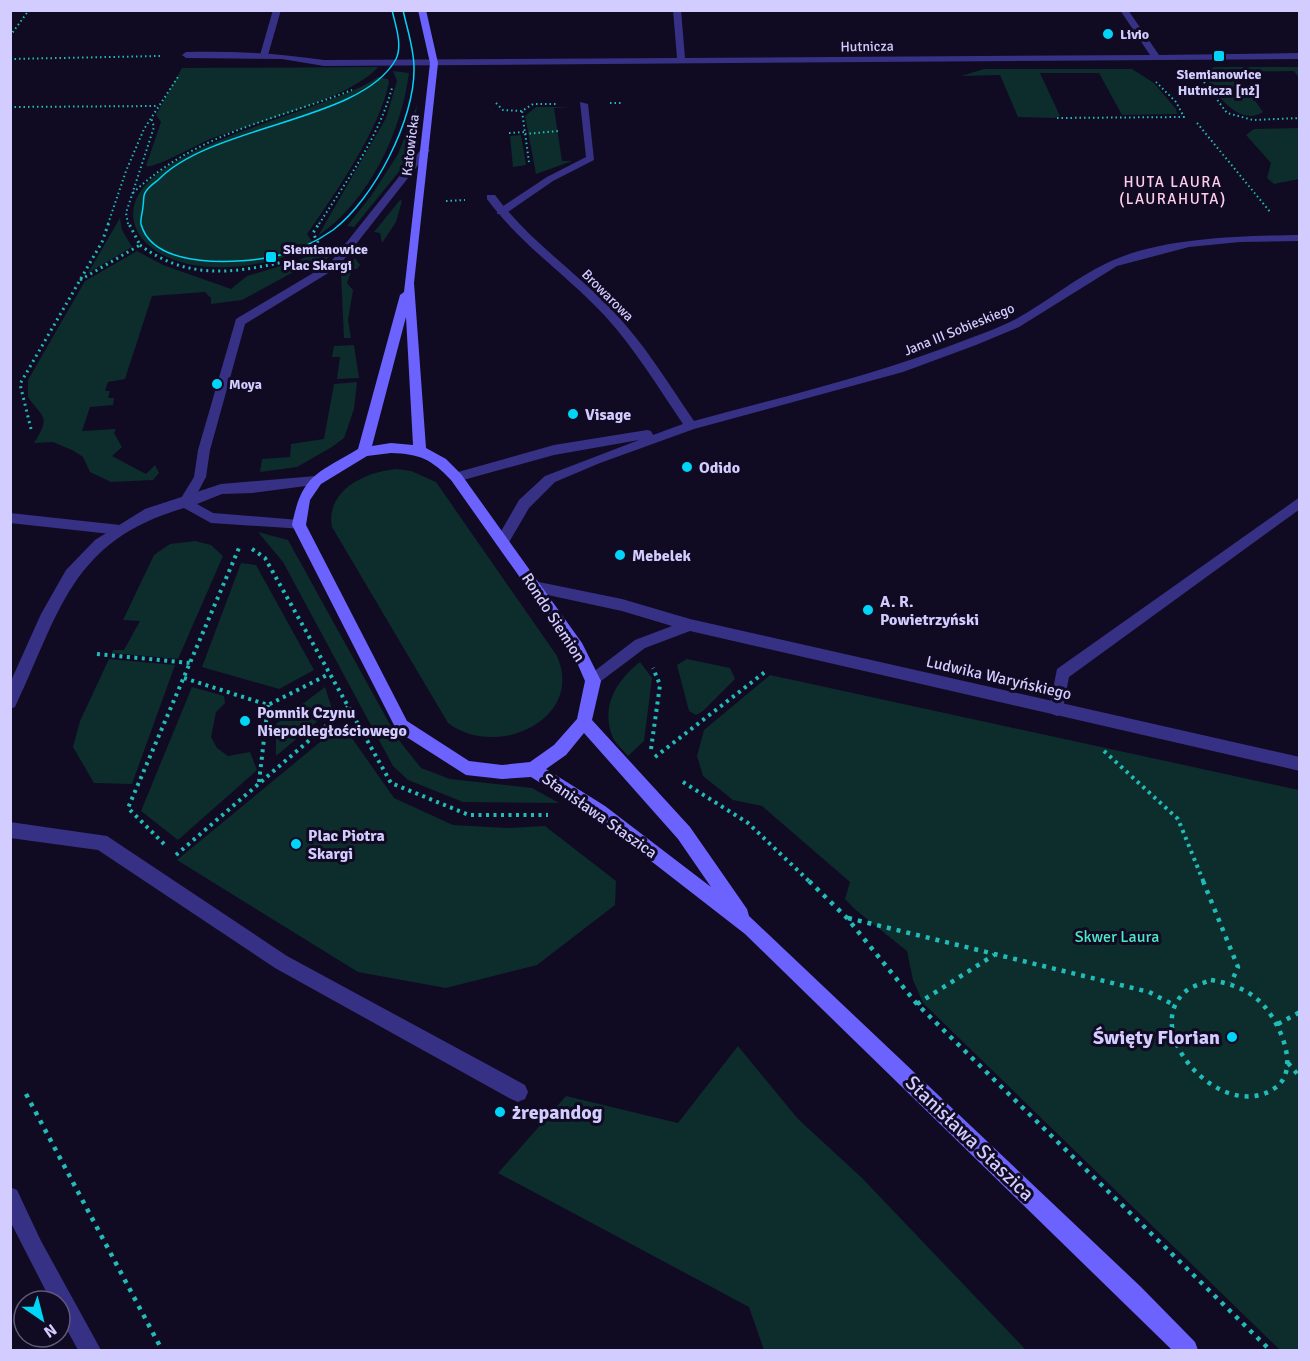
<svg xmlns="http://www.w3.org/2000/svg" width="1310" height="1361" viewBox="0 0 1310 1361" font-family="Signika,sans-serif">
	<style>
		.green { fill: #0d2c2c }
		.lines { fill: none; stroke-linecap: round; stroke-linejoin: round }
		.path-far3 { stroke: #22bcb8; stroke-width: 2; stroke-dasharray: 1.5 3; stroke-linecap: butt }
		.path-far2 { stroke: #22bcb8; stroke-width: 3; stroke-dasharray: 2 4; stroke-linecap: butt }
		.path-far1 { stroke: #22bcb8; stroke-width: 4; stroke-dasharray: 3 4.5; stroke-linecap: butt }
		.path { stroke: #22bcb8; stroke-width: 4.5; stroke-dasharray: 4 6; stroke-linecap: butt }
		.service { fill: #373185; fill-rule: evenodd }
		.minor { fill: #373185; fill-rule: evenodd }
		.tertiary { fill: #373185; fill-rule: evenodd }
		.secondary { fill: #6c63ff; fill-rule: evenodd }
		.tram { stroke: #00d5f7; stroke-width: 1.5 }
		.poi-dot { fill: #00d5f7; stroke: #100b22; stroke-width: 2 }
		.labels { text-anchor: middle; stroke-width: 6; stroke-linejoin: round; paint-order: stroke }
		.far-poi-label { font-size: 14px; font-weight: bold; fill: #d3ccff; stroke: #100b22; text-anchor: start }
		.far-street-label { font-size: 14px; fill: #d3ccff; stroke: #100b22 }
		.far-neighbourhood-label { font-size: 15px; letter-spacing: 1.5px; fill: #ffceeb; stroke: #100b22 }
		.poi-label { font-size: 16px; font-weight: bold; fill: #d3ccff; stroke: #100b22; text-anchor: start }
		.street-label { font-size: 16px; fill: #d3ccff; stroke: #100b22 }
		.park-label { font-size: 16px; fill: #4deac8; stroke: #100b22 }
		.near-poi-label { font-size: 20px; font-weight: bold; fill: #d3ccff; stroke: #100b22; text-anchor: end }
		.near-street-label { font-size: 20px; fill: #d3ccff; stroke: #100b22 }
	</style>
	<rect width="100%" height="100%" fill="#100b22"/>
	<path class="green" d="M 378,67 C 352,98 254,123 213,138 C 199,143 155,169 146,166 L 161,122 L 156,115 L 182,68 Z
		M 1215,67 L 1299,67 L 1299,78 L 1294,71 L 1235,72 L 1263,112 C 1240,127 1217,96 1206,78 L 1208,69 Z
		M 984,69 L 1132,69 L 1154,83 L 1176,109 L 1177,114 L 1122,115 L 1099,73 L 1040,73 L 1060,116 L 1054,118 L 1018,117 L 1000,75 L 961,76 Z
		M 393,71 L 409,73 C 401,133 369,201 318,236 L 386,118 L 397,81 Z
		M 378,77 L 388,79 L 389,82 C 380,129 335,194 307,234 L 315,246 C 268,267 188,282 146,243 C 136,233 131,220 134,206 C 149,143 324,114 378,77 Z
		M 417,105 L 412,145 L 406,163 L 354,227 L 347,226 L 371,196 L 398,154 Z
		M 536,107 L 572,107 L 554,108 L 562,161 L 572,161 L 536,174 L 525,116 Z
		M 1299,128 L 1299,179 L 1274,184 L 1267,178 L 1271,163 L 1246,135 L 1254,129 Z
		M 521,135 L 526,165 L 513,167 L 510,136 Z
		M 400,200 L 402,201 L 396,222 L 382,243 L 380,233 L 374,232 Z
		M 120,218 L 122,230 L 132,247 L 88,273 Z
		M 321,250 L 333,253 L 318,267 L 310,263 L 242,300 L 211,304 L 211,298 L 205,292 L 152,296 L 125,379 L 108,382 L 105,391 L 110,391 L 108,398 L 114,398 L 113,405 L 90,407 L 82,431 L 116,429 L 114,433 L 122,447 L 112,456 L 146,474 L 155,465 L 159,473 L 153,480 L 111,482 L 90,472 L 83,457 L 74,451 L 53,442 L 34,443 C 52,415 42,418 28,397 L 28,380 L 85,281 L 137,251 L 163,265 L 231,289 L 247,276 L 297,261 Z
		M 355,258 L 360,265 L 357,269 L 352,269 L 347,283 L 353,290 L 348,320 L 351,338 L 344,338 L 341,274 Z
		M 354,345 L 359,378 L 337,379 L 340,357 L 332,357 L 334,346 Z
		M 357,382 L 354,409 L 344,438 L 332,447 L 297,467 L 260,472 L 262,459 L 290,457 L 291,444 L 324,439 L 334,384 Z
		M 397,469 L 411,471 L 436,482 L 557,656 C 585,719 497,760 448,723 L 332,527 C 325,490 367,471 397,469 Z
		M 258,532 L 288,540 L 398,739 L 421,768 L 450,779 L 532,788 L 559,803 L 463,802 L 408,780 L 393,766 L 283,562 Z
		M 195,541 L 211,545 L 223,556 L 178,659 L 112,653 L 113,650 L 124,650 L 140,621 L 123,620 L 154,555 L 170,544 Z
		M 241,563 L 256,565 L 314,670 L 279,689 L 202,667 Z
		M 109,659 L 175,665 L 132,784 L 94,783 L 73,747 L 80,721 Z
		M 687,659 L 730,668 L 735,679 L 703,711 L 696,715 L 689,711 L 677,665 Z
		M 640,662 L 652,678 L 644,741 L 628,756 C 624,751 616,744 613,738 C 600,707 616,681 640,662 Z
		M 770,675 L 1299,790 L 1299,1350 L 1280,1350 L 923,1003 L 913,980 L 907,951 L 857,911 L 845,899 L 850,882 L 762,806 L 733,800 L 703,776 L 697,756 L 704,730 Z
		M 192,687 L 224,696 L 225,703 L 216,712 L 211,737 L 217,748 L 228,756 L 250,752 L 257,770 L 178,840 L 141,811 Z
		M 325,687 L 332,709 L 276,756 L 276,724 Z
		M 342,724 L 394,798 L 453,825 L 507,828 L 545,826 L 616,881 L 615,905 L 537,965 L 446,988 L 358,972 L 177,860 Z
		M 738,1046 L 798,1119 L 862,1178 L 1026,1350 L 764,1350 L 749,1307 L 498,1173 L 566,1096 L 678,1123 Z"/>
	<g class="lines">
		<path class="path-far3" d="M 10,36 L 29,10
			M 10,59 L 160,56
			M 1204,82 L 1227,113 L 1253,120 L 1300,118
			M 496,103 L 503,110 L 522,111
			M 610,103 L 623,103
			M 10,107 L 156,106
			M 1057,118 L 1184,117 L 1176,102 L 1156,82
			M 1197,123 L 1271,213
			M 509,133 L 525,132
			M 525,134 L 558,131
			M 529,162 L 522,111 L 533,104 L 557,104
			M 133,193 C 194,134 275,120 352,90
			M 446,201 L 465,200
			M 108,224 L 126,171 L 144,129 L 178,77
			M 128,224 L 126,213 L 154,127 L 151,117
			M 319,224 C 347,180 378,139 392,88"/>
		<path class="path-far2" d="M 318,243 L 313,233 L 320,222
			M 140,245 C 185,279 231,274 283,262
			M 80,280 L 140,245 L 128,222
			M 31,429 L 20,384 L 102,242 L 109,222"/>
		<path class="path-far1" d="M 252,549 L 265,558 L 391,783 L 469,815 L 548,815
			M 97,654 L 190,663
			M 184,678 L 268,705 L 329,674
			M 651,749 L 660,685 L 653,668
			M 1104,751 L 1178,819 L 1204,883
			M 655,757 L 765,672
			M 259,782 L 268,705
			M 683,782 L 748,823 L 811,883
			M 164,844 L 128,808 L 239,548
			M 176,855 L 348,707"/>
		<path class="path" d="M 809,881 L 847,918 L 917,1004 L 1270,1350
			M 1203,881 L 1238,967 L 1231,983
			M 848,918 L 1149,992 L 1174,1005
			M 1211,980 C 1228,983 1244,988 1257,999 C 1277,1015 1303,1069 1275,1088 C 1222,1125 1138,1031 1186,991 C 1192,986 1204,983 1211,980 Z
			M 917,1004 L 994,955
			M 1278,1024 L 1300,1012
			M 1288,1063 L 1300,1077
			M 26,1094 L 162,1350"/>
		<path class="service" d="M 273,10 L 281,10 L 268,55 L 264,58 L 260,55 Z
			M 580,102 L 588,104 L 594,160 L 553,181 L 505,214 L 497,214 L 497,210 L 547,177 L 586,157 Z
			M 422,148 L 430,150 L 338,267 L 245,324 L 210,450 L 206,477 L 190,507 L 180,507 L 178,503 L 194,477 L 198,450 L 236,319 L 330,263 Z
			M 1300,497 L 1300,509 L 1069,677 L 1062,714 L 1057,716 L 1052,714 L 1049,709 L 1057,669 Z
			M 10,513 L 120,525 L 127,530 L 120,535 L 10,523 Z"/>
		<path class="minor" d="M 673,10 L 681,10 L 685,58 L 1150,55 L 1120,10 L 1128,10 L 1159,55 L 1300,53 L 1300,59 L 324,66 L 282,59 L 186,58 L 182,55 L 186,52 C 233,51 278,53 324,60 L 677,58 Z
			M 487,195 L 495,195 C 528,240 574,270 612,310 C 644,343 668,383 694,421 C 786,396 879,374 968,339 C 982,334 997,328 1010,322 C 1044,305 1073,279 1107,263 C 1161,237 1241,236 1300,235 L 1300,241 L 1240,242 L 1189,247 L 1117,266 L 1019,327 L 976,345 L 903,372 L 694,429 L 600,463 L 555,482 L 529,508 L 508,544 L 503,545 L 496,540 L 519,500 L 545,476 L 639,440 L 554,455 L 456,482 L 451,480 L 450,477 L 451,474 L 554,445 L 647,430 L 651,431 L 653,435 L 683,424 C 658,387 635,349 605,316 C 567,275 521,245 487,199 Z
			M 316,476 L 321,478 L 322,481 L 321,484 L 253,493 L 222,494 L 197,504 L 213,513 L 299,520 L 304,521 L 306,525 L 304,529 L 211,523 L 184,508 C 70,541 60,613 15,707 L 10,709 L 10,683 L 41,614 L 66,570 L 95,540 L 145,509 L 221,484 Z
			M 10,822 L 107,836 L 287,956 L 525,1085 L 528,1092 L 525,1099 L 518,1102 L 511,1099 L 275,968 L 98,850 L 10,838 Z
			M 10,1187 L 17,1190 L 41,1241 L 101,1350 L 78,1350 L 60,1317 L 60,1301 L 51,1301 L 10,1221 Z"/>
		<path class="tertiary" d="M 534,581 L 622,599 L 690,619 L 1300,757 L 1300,771 L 690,631 L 645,648 L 593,687 L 588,686 L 585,681 L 588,676 L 635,640 L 672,626 L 622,611 L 529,591 L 527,587 L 529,583 Z"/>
		<path class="secondary" d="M 418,10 L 426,10 L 438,63 L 414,283 L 426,448 L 446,459 L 461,474 L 582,643 L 601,681 L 592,720 L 690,827 L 747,909 L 749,916 L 1141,1287 L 1195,1342 L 1198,1350 L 1172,1350 L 745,934 L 593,816 L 531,777 L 502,779 L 466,775 L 397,731 L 292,525 C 302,474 317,474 358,449 L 400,295 L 404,292 L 430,63 ZM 406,317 L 413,445 L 391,443 L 372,446 ZM 391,453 C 420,454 431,459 451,480 L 572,651 L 585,681 L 577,719 L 554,745 L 530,762 L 502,765 L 469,761 L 407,721 L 306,525 L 310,500 L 321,484 L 367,456 ZM 584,733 L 678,839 L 711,887 L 605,806 L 546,769 L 566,755 Z"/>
		<path class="tram" d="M 392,10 C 395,24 403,45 396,59 C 362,122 212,124 158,180 C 154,183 147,188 145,193 C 143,196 144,202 143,206 C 143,211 140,219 141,224 C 153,270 241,264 276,256 C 296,251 316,242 333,230 C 374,199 415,119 414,68 C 414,48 407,29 403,10"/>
	</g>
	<g class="poi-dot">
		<circle cx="1108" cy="34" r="6"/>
		<rect x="1213" y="50" width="12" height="12" rx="3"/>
		<rect x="265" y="251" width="12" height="12" rx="3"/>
		<circle cx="217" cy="384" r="6"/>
		<circle cx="573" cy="414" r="6"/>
		<circle cx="687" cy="467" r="6"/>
		<circle cx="620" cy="555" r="6"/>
		<circle cx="868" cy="610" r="6"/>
		<circle cx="245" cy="721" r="6"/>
		<circle cx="296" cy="844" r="6"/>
		<circle cx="1232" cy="1037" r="6"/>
		<circle cx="500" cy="1112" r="6"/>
	</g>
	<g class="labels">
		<g class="far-poi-label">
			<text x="1120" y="39">Livio</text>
			<text x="1219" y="79" text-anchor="middle">Siemianowice<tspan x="1219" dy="16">Hutnicza [nż]</tspan></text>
			<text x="283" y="254">Siemianowice<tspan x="283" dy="16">Plac Skargi</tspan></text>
			<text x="229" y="389">Moya</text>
		</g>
		<g class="far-street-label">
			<text transform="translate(867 46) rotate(-1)" y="5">Hutnicza</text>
			<text transform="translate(410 145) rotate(-83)" y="5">Katowicka</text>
			<text transform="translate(608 295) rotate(45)" y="5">Browarowa</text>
			<text transform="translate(959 329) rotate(-22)" y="5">Jana III Sobieskiego</text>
		</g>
		<g class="far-neighbourhood-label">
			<text x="1173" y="187">HUTA LAURA<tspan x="1173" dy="17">(LAURAHUTA)</tspan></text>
		</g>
		<g class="poi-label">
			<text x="585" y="420">Visage</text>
			<text x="699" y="473">Odido</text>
			<text x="632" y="561">Mebelek</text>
			<text x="880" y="607">A. R.<tspan x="880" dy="18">Powietrzyński</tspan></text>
			<text x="257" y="718">Pomnik Czynu<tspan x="257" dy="18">Niepodległościowego</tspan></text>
			<text x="308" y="841">Plac Piotra<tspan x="308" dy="18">Skargi</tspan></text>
		</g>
		<g class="street-label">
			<text transform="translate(554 617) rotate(57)" y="6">Rondo Siemion</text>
			<text transform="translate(999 677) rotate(13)" y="6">Ludwika Waryńskiego</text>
			<text transform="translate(600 815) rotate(35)" y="6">Stanisława Staszica</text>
		</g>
		<g class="park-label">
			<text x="1117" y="942">Skwer Laura</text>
		</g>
		<g class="near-poi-label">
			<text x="1220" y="1044">Święty Florian</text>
			<text x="512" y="1119" text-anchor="start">żrepandog</text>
		</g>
		<g class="near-street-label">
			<text transform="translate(970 1138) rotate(44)" y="7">Stanisława Staszica</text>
		</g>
	</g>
	<rect width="1310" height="1361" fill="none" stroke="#d3ccff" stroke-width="24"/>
	<g transform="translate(42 1319) rotate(145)"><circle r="28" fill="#100b22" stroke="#5e587a" stroke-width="1.5"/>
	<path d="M0-4.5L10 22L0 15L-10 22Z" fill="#00d5f7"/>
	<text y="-9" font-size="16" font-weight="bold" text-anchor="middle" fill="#d3ccff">N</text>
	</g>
</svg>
